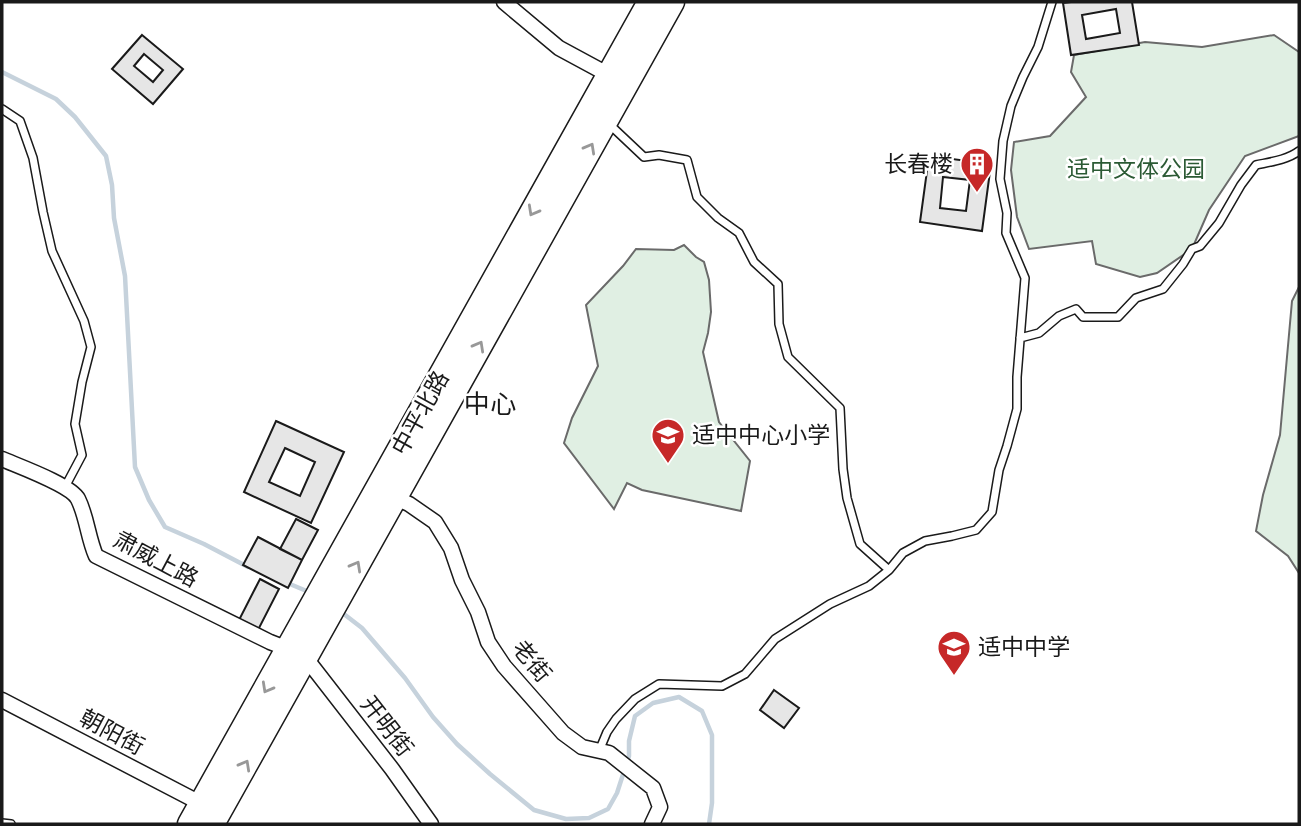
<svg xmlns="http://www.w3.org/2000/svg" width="1301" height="826" viewBox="0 0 1301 826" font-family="Cabin,'Noto Sans SC',sans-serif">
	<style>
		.park { fill: #e0efe3; stroke: #6a6a6a; stroke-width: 2 }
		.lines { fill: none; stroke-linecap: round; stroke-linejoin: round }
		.stream { stroke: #c6d2dc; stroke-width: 4.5 }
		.building { fill: #e6e6e6; stroke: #1a1a1a; stroke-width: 2; fill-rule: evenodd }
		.lane-casing { stroke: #1a1a1a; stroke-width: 10 }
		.street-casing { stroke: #1a1a1a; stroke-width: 17 }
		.highway-casing { stroke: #1a1a1a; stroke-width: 27 }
		.lane { stroke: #fff; stroke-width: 7 }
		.street { stroke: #fff; stroke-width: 14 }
		.highway { stroke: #fff; stroke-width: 24 }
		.oneway { stroke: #989898 }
		.labels { text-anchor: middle; stroke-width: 5; stroke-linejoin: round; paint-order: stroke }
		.poi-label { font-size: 23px; fill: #1a1a1a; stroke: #fff; text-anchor: start }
		.park-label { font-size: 23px; fill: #2b5a34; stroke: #fff }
		.street-label { font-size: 23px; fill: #1a1a1a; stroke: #fff }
		.quarter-label { font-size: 26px; fill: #1a1a1a; stroke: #fff }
	</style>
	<rect width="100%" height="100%" fill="#fff"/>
	<path class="park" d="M 1274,35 L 1299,52 L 1299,136 L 1245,156 L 1209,210 L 1192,249 L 1157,273 L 1140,277 L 1096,264 L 1092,241 L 1029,249 L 1017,217 L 1011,170 L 1014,142 L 1050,136 L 1086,97 L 1071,72 L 1074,55 L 1145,42 L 1202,47 Z
		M 684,245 L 696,257 L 704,262 L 709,280 L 711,312 L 708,333 L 703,352 L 719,422 L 750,461 L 741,511 L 642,490 L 627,483 L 614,509 L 564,443 L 572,418 L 598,366 L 586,305 L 623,266 L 636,249 L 674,250 Z
		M 1299,287 L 1299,573 L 1288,556 L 1256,531 L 1263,495 L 1280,435 L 1292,301 Z"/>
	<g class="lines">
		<path class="stream" d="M 2,72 L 56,99 L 75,117 L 106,156 L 112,185 L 114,218 L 125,276 L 135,467 L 149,500 L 165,527 L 204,544 L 248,567
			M 285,582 L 309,592
			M 340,611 L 362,628 L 405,678 L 433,717 L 457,744 L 490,774 L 534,810 L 566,819 L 589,818 L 608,809 L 617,793 L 629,756 L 629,741 L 635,716 L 653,703 L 679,697 L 702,711 L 712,735 L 712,803 L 709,824"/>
	</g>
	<path class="building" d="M 1071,2 L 1132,2 L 1139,45 L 1071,55 L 1063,3 ZM 1116,9 L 1120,33 L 1086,39 L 1082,15 Z
		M 142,35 L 183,69 L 153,104 L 112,69 ZM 144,54 L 163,70 L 153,82 L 134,66 Z
		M 929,156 L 991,164 L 982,231 L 920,222 ZM 943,177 L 970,180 L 966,211 L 940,208 Z
		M 276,421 L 344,452 L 311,523 L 244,492 ZM 285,448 L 315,462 L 300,496 L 269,482 Z
		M 296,519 L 318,530 L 302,560 L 280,549 Z
		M 258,537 L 302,560 L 288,588 L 243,565 Z
		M 260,579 L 279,589 L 258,630 L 239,620 Z
		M 774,690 L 799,708 L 784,728 L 760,710 Z"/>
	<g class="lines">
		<defs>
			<path id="lane" d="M 2,109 L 20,121 L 33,158 L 43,212 L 52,251 L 84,321 L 91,347 L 82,382 L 75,424 L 82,455 L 65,487
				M 1020,338 L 1039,333 L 1059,316 L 1076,309 L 1083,317 L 1118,317 L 1136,298 L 1163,289 L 1183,264 L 1192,249 L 1200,246 L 1219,223 L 1241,185 L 1256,165 C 1270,162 1287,160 1299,151
				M 889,570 L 903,553 L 925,541 L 952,536 L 976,530 L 992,512 L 999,470 L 1007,446 L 1017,409 L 1017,377 L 1025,278 L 1006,233 L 1007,213 L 1000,179 L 1003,141 L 1011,106 L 1023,77 L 1038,47 L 1052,2
				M 599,751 L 607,732 L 616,719 L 635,699 L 659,684 L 722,686 L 745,674 L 775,639 L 830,604 L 869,586 L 889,570 L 860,544 L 847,498 L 843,469 L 840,408 L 788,357 L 779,324 L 778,284 L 754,262 L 739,233 L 718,218 L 697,197 L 687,160 L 659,155 L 644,157 L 608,123
				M 2,823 L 11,824"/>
			<path id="street" d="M 504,2 L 559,48 L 609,75
				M 2,459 C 18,466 71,485 78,499 C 87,517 88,538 96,556 L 270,642 L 288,649
				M 394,497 L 409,504 L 435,522 L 451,548 L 462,580 L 478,612 L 488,642 L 504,666 L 563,733 L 582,747 L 609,753 L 653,788 L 660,807 L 652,824
				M 305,657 L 392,769 L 431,824
				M 2,700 L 202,804"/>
			<path id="highway" d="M 190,824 L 650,2
				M 212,824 L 672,2"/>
		</defs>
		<use href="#lane" class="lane-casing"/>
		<use href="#street" class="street-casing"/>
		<use href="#highway" class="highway-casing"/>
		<use href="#lane" class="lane"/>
		<use href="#street" class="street"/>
		<use href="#highway" class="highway"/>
	</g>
	<defs><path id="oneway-chevron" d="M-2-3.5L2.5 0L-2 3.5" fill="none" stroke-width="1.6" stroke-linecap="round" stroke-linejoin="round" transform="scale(1.75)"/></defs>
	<g class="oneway">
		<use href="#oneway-chevron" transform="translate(590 148) rotate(-61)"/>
		<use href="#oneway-chevron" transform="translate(533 211) rotate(119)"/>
		<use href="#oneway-chevron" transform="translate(479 346) rotate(-61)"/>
		<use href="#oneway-chevron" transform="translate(356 566) rotate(-61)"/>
		<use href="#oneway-chevron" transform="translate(267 688) rotate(119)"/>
		<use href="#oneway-chevron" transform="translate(245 765) rotate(-61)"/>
	</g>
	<defs>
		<symbol id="building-pin" viewBox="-11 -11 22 30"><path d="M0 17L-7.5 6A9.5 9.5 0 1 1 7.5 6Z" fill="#c62828" stroke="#fff"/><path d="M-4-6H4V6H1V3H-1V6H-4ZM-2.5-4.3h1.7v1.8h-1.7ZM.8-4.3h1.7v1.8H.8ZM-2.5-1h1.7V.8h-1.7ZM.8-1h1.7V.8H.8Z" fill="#fff"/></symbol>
		<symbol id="school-pin" viewBox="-11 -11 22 30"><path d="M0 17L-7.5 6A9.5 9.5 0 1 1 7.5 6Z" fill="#c62828" stroke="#fff"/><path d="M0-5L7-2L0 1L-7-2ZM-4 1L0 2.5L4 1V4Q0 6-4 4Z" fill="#fff"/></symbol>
	</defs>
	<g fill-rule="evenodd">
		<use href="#building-pin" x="958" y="145" width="38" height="52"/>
		<use href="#school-pin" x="649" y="416" width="38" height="52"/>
		<use href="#school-pin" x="935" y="628" width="38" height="52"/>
	</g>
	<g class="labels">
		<g class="poi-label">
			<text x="953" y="172" text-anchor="end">长春楼</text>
			<text x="692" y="443">适中中心小学</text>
			<text x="978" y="655">适中中学</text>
		</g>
		<g class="park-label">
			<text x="1136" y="177">适中文体公园</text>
		</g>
		<g class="street-label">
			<text transform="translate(420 413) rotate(-61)" y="8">中平北路</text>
			<text transform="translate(156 559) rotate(28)" y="8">肃威上路</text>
			<text transform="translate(532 661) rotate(50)" y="8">老街</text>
			<text transform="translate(387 726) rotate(52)" y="8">开明街</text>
			<text transform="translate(112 732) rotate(28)" y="8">朝阳街</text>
		</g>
		<g class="quarter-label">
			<text x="490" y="413">中心</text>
		</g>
	</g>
	<rect width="1301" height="826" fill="none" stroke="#1a1a1a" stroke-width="7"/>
</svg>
